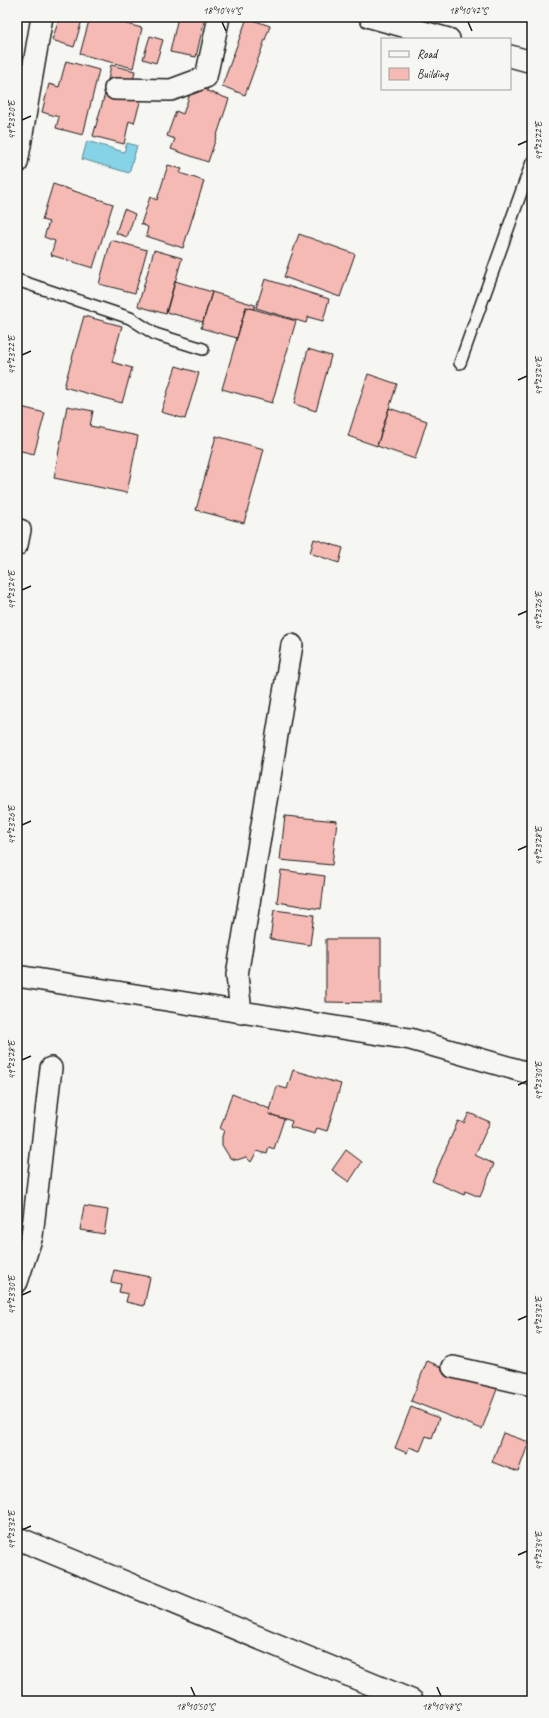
<svg xmlns="http://www.w3.org/2000/svg" width="549" height="1718" viewBox="0 0 549 1718" font-family="Caveat,sans-serif">
	<style>
		.water { fill: #86d2e6; stroke: #5c8995 }
		.building { fill: #f6bab4; stroke: #1c1c1c }
		.lines { fill: none; stroke-linecap: round; stroke-linejoin: round }
		.lane-casing { stroke: #1c1c1c; stroke-width: 14 }
		.street-casing { stroke: #1c1c1c; stroke-width: 24 }
		.secondary-casing { stroke: #1c1c1c; stroke-width: 25 }
		.lane { stroke: #f6f6f2; stroke-width: 11 }
		.street { stroke: #f6f6f2; stroke-width: 21 }
		.secondary { stroke: #f6f6f2; stroke-width: 22 }
		.ticks { fill: none; stroke: #1c1c1c; stroke-width: 1.5 }
		.neatline { fill: none; stroke: #1c1c1c; stroke-width: 1.5 }
		.ticks-label { font-size: 10px; text-anchor: middle; fill: #1c1c1c }
	</style>
	<rect width="100%" height="100%" fill="#f6f6f2"/>
	<filter id="ink" filterUnits="userSpaceOnUse"><feTurbulence type="fractalNoise" baseFrequency=".025" numOctaves="2"/><feDisplacementMap in="SourceGraphic" scale="8" xChannelSelector="R" yChannelSelector="G"/><feConvolveMatrix kernelMatrix="1 2 1 2 8 2 1 2 1" color-interpolation-filters="sRGB"/></filter>
	<g filter="url(#ink)">
		<path class="water" d="M 87,141 L 124,152 L 127,143 L 137,146 L 129,173 L 82,159 Z"/>
		<path class="building" d="M 17,17 L 21,17 L 20,22 L 17,21 Z
			M 60,17 L 83,17 L 74,47 L 52,40 Z
			M 90,17 L 100,17 L 142,28 L 133,68 L 80,54 Z
			M 178,17 L 205,17 L 196,57 L 170,52 Z
			M 247,18 L 270,26 L 245,95 L 222,86 Z
			M 150,36 L 163,40 L 156,63 L 143,59 Z
			M 66,61 L 99,70 L 83,135 L 56,128 L 59,117 L 42,112 L 49,84 L 59,87 Z
			M 111,65 L 135,71 L 132,86 L 108,80 Z
			M 194,82 L 208,86 L 207,91 L 229,99 L 208,162 L 171,149 L 175,139 L 167,136 L 176,111 L 183,114 Z
			M 106,90 L 141,99 L 134,123 L 129,121 L 124,144 L 93,136 Z
			M 168,165 L 182,169 L 180,173 L 204,181 L 183,248 L 146,236 L 148,227 L 141,224 L 150,197 L 157,200 Z
			M 53,184 L 113,204 L 93,268 L 51,255 L 55,241 L 44,237 L 49,222 L 42,220 Z
			M 124,209 L 135,214 L 127,237 L 116,233 Z
			M 299,234 L 355,254 L 340,297 L 284,277 Z
			M 111,240 L 147,250 L 135,293 L 99,284 Z
			M 154,250 L 182,258 L 166,314 L 138,306 Z
			M 265,279 L 329,299 L 323,321 L 308,317 L 306,323 L 256,308 Z
			M 175,281 L 212,292 L 203,322 L 166,312 Z
			M 212,292 L 255,305 L 254,309 L 246,307 L 237,338 L 201,328 Z
			M 246,307 L 296,321 L 272,403 L 222,389 Z
			M 84,316 L 122,326 L 112,362 L 132,368 L 122,403 L 64,387 Z
			M 308,349 L 331,356 L 316,411 L 294,404 Z
			M 176,366 L 199,373 L 185,419 L 161,412 Z
			M 368,374 L 397,384 L 377,446 L 348,436 Z
			M 17,406 L 45,413 L 34,454 L 17,450 Z
			M 67,406 L 93,411 L 90,426 L 138,436 L 127,493 L 54,478 Z
			M 389,408 L 427,421 L 415,459 L 377,446 Z
			M 216,436 L 264,449 L 244,523 L 196,510 Z
			M 314,539 L 343,548 L 339,563 L 310,553 Z
			M 285,816 L 337,821 L 332,865 L 280,860 Z
			M 281,870 L 325,876 L 321,909 L 277,902 Z
			M 274,910 L 314,915 L 310,945 L 270,939 Z
			M 326,939 L 381,939 L 381,1003 L 326,1002 Z
			M 293,1070 L 341,1084 L 327,1131 L 317,1128 L 315,1134 L 290,1127 L 292,1121 L 269,1114 L 277,1086 L 287,1089 Z
			M 232,1094 L 270,1109 L 269,1114 L 284,1119 L 274,1149 L 269,1147 L 267,1154 L 257,1151 L 251,1162 L 246,1157 L 237,1160 L 230,1158 L 222,1145 L 222,1137 L 224,1130 L 220,1129 Z
			M 469,1113 L 490,1122 L 475,1155 L 494,1164 L 480,1197 L 465,1191 L 464,1195 L 432,1181 L 458,1121 L 464,1123 Z
			M 346,1150 L 362,1162 L 349,1182 L 332,1170 Z
			M 84,1206 L 108,1210 L 104,1234 L 80,1230 Z
			M 114,1270 L 150,1277 L 144,1306 L 126,1302 L 128,1294 L 119,1292 L 121,1284 L 111,1282 Z
			M 427,1361 L 497,1389 L 482,1429 L 411,1401 Z
			M 411,1407 L 439,1418 L 432,1438 L 426,1436 L 420,1451 L 409,1447 L 407,1453 L 395,1448 Z
			M 503,1433 L 529,1442 L 518,1472 L 492,1462 Z"/>
		<g class="lines">
			<defs>
				<path id="lane" d="M 17,280 L 130,318 L 155,334 L 203,349
					M 460,363 L 532,162"/>
				<path id="street" d="M 370,17 L 449,39
					M 510,56 L 532,62
					M 115,89 L 171,90 L 206,77 L 219,17
					M 17,163 L 42,17
					M 17,545 L 20,530
					M 17,976 L 410,1039 L 532,1074
					M 241,1013 L 237,975 L 292,645
					M 17,1282 L 32,1236 L 51,1068
					M 453,1367 L 532,1385"/>
				<path id="secondary" d="M 17,1538 L 412,1701"/>
			</defs>
			<use href="#lane" class="lane-casing"/>
			<use href="#street" class="street-casing"/>
			<use href="#secondary" class="secondary-casing"/>
			<use href="#lane" class="lane"/>
			<use href="#street" class="street"/>
			<use href="#secondary" class="secondary"/>
		</g>
	</g>
	<path class="ticks" d="M 222,22 L 226,31M 468,22 L 472,31M 22,120 L 31,116M 518,145 L 527,141M 22,355 L 31,351M 518,380 L 527,376M 22,590 L 31,586M 518,615 L 527,611M 22,825 L 31,821M 518,850 L 527,846M 22,1060 L 31,1056M 518,1085 L 527,1081M 22,1295 L 31,1291M 518,1320 L 527,1316M 22,1530 L 31,1526M 518,1555 L 527,1551M 191,1687 L 195,1696M 437,1687 L 441,1696"/>
	<rect width="549" height="1718" fill="none" stroke="#f6f6f2" stroke-width="44"/>
	<rect x="381" y="38" width="130" height="52" fill="#f6f6f2" stroke="#9f9f9c"/>
	<rect x="389" y="51" width="20" height="6" fill="#f6f6f2" stroke="#9f9f9c"/>
	<text x="417" y="58" font-size="12" fill="#1c1c1c">Road</text>
	<rect x="389" y="68" width="20" height="12" fill="#f6bab4" stroke="#9f9f9c"/>
	<text x="417" y="78" font-size="12" fill="#1c1c1c">Building</text>
	<rect x="22" y="22" width="505" height="1674" class="neatline"/>
	<g class="ticks-label">
		<text x="222" y="14">18°10'44"S</text>
		<text x="468" y="14">18°10'42"S</text>
		<text transform="translate(11 120) rotate(-90)" y="4">49°23'20"E</text>
		<text transform="translate(538 141) rotate(-90)" y="4">49°23'22"E</text>
		<text transform="translate(11 355) rotate(-90)" y="4">49°23'22"E</text>
		<text transform="translate(538 376) rotate(-90)" y="4">49°23'24"E</text>
		<text transform="translate(11 590) rotate(-90)" y="4">49°23'24"E</text>
		<text transform="translate(538 611) rotate(-90)" y="4">49°23'26"E</text>
		<text transform="translate(11 825) rotate(-90)" y="4">49°23'26"E</text>
		<text transform="translate(538 846) rotate(-90)" y="4">49°23'28"E</text>
		<text transform="translate(11 1060) rotate(-90)" y="4">49°23'28"E</text>
		<text transform="translate(538 1081) rotate(-90)" y="4">49°23'30"E</text>
		<text transform="translate(11 1295) rotate(-90)" y="4">49°23'30"E</text>
		<text transform="translate(538 1316) rotate(-90)" y="4">49°23'32"E</text>
		<text transform="translate(11 1530) rotate(-90)" y="4">49°23'32"E</text>
		<text transform="translate(538 1551) rotate(-90)" y="4">49°23'34"E</text>
		<text x="195" y="1710">18°10'50"S</text>
		<text x="441" y="1710">18°10'48"S</text>
	</g>
</svg>
